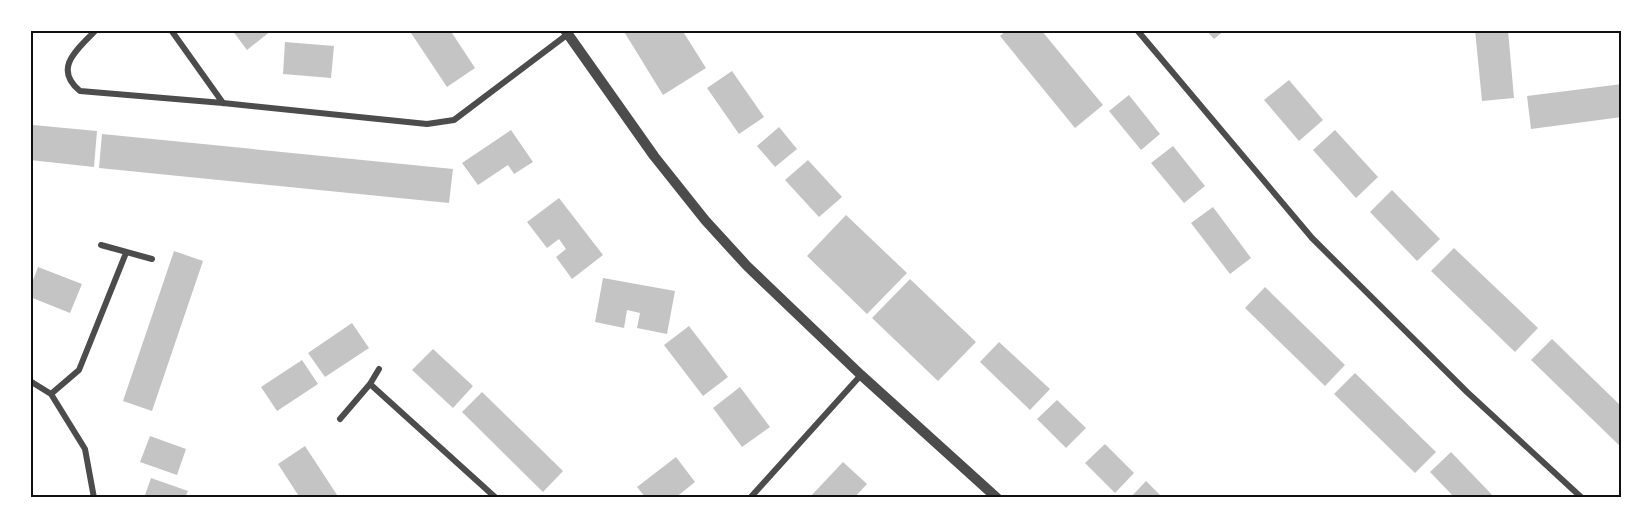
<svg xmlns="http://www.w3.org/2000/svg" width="1652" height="528" viewBox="0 0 1652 528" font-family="'Libre Baskerville',serif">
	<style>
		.building { fill: #c4c4c4 }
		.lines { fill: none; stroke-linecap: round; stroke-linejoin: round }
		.minor { stroke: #4c4c4c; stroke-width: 6 }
		.tertiary { stroke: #4c4c4c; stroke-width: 10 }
		.neatline { fill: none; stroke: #111; stroke-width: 2 }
	</style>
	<rect width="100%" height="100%" fill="#fff"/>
	<path class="building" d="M 232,30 L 272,30 L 247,50 Z
		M 409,30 L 450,30 L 475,68 L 447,87 Z
		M 623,30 L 682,30 L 706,68 L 663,95 Z
		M 1007,30 L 1041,30 L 1103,105 L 1075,128 L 1000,36 Z
		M 1206,30 L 1225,30 L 1214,39 Z
		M 1475,30 L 1508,30 L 1514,98 L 1482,101 Z
		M 285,42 L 334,46 L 331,78 L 283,74 Z
		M 732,71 L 764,117 L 739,134 L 707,88 Z
		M 1289,80 L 1323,120 L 1299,141 L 1264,100 Z
		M 1622,84 L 1622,117 L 1531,129 L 1527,96 Z
		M 1129,95 L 1160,134 L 1141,150 L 1109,111 Z
		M 33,125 L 97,131 L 94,167 L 30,160 Z
		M 779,127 L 797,149 L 775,167 L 757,146 Z
		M 511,130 L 533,162 L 514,174 L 508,165 L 478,185 L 462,163 Z
		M 1335,130 L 1378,177 L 1356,198 L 1313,150 Z
		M 102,134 L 453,169 L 449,203 L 99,168 Z
		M 1173,146 L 1205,186 L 1184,203 L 1151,163 Z
		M 808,160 L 842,197 L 819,217 L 785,180 Z
		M 1392,190 L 1440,239 L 1417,261 L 1370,212 Z
		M 559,198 L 603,255 L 572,279 L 556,257 L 566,249 L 559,239 L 547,248 L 527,222 Z
		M 1213,207 L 1251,258 L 1230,274 L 1191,223 Z
		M 846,215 L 907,273 L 867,314 L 807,256 Z
		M 1454,248 L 1538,328 L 1515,352 L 1431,271 Z
		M 174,251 L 203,261 L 152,411 L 123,401 Z
		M 38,267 L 82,284 L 70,313 L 30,297 L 30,288 Z
		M 603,278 L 675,291 L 667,334 L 637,328 L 640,313 L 627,310 L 624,328 L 595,322 Z
		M 910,279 L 976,342 L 938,381 L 872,318 Z
		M 1265,287 L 1345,365 L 1325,386 L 1245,308 Z
		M 352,323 L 369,348 L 325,377 L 308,353 Z
		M 689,326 L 728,377 L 703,396 L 664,345 Z
		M 1552,339 L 1622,407 L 1622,448 L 1531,360 Z
		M 999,342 L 1050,389 L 1030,410 L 980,362 Z
		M 433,349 L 473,386 L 453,408 L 412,370 Z
		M 302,360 L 318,384 L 277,411 L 261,387 Z
		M 1355,373 L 1436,452 L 1415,473 L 1334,394 Z
		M 740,387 L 770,427 L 742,447 L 713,408 Z
		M 482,392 L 563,471 L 543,492 L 462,412 Z
		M 1057,400 L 1086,428 L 1066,448 L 1037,419 Z
		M 150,436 L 186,449 L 177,475 L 140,462 Z
		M 1105,444 L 1134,473 L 1115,493 L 1085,463 Z
		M 305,446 L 339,498 L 300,498 L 278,464 Z
		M 1451,452 L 1495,498 L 1455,498 L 1430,472 Z
		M 676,457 L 695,482 L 675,498 L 646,498 L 637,487 Z
		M 843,462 L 867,484 L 854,498 L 809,498 Z
		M 151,478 L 188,491 L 185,498 L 144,498 Z
		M 1146,481 L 1163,498 L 1130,498 Z"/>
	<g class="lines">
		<path class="minor" d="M 96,30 C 78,49 52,68 80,91 L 223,103 L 427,124 L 454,120 L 568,34
			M 171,30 L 223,103
			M 1137,30 L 1312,238 L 1467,392 L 1582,498
			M 101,245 L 152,259
			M 30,381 L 51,394 L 85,449 L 94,498
			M 370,384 L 496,498
			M 51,394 L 79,370 L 126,253
			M 340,419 L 370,384 L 379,369
			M 750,498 L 861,375"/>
		<path class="tertiary" d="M 565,30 L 654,156 L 705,220 L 747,266 L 861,375 L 997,498"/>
	</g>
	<rect width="1652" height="528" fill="none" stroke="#ffffff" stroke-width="63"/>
	<rect x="32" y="32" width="1588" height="464" class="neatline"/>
</svg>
